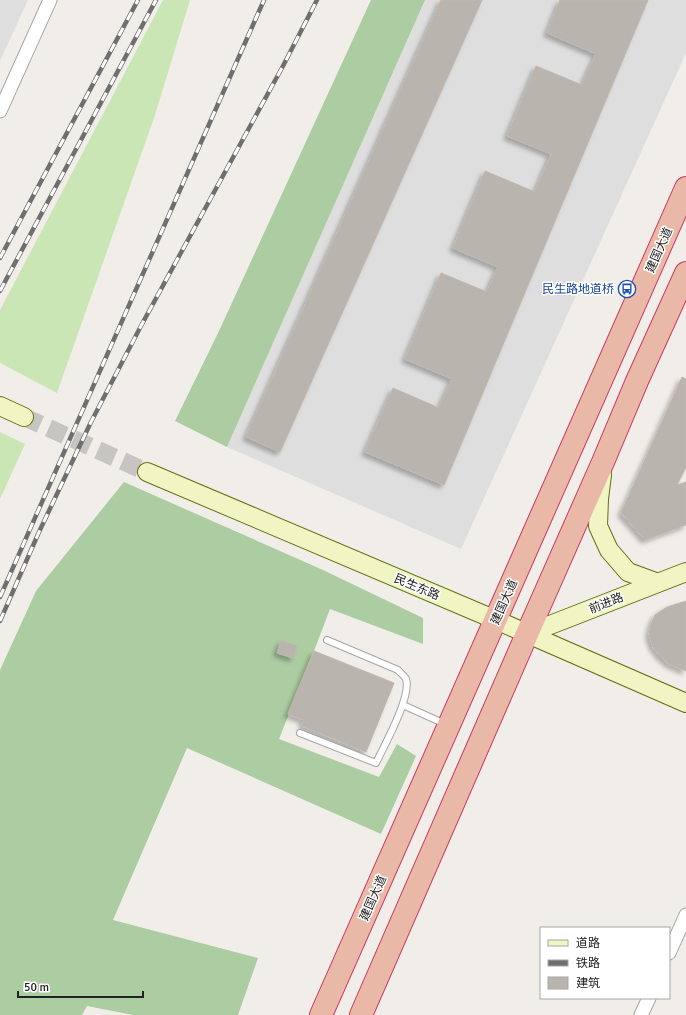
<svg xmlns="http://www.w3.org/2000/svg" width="686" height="1015" viewBox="0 0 686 1015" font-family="Signika,'Noto Sans SC',sans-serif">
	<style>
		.residential { fill: #dfdede }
		.grass { fill: #cae6b4 }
		.forest { fill: #accca1 }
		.building { fill: #bab4ae; stroke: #c1b6ac; filter: url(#shadow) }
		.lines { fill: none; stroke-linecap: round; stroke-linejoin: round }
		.secondary-tunnel { stroke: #c7c5c1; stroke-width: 18; stroke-dasharray: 18 9; stroke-linecap: butt }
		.service-casing { stroke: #a5a5a5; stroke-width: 8 }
		.minor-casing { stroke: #a5a5a5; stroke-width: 15 }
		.secondary-casing { stroke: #63720f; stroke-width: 20 }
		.trunk-casing { stroke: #cd3865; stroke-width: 24 }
		.service { stroke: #fff; stroke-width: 6 }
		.minor { stroke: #fff; stroke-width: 13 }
		.secondary { stroke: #f0f5c3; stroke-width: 18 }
		.trunk { stroke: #eab8a6; stroke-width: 22 }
		.rail-casing { stroke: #6f6f6f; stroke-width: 4.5 }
		.rail { stroke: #fff; stroke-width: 3; stroke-dasharray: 9; stroke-linecap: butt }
		.labels { text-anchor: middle; stroke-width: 3; stroke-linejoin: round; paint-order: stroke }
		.street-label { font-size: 12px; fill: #212121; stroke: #fff }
		.transit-label { font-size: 12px; fill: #164399; stroke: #fff; text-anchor: end }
	</style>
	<defs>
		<filter id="shadow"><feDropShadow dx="-3.5" dy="3.5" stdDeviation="2" flood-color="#0004"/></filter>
	</defs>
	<rect width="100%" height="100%" fill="#f1eee9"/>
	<path class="residential" d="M 0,0 L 28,0 L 0,61 Z
		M 425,0 L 686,0 L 686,53 L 461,549 L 227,447 Z"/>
	<path class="grass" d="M 163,0 L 190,0 L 155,115 L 57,393 L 0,363 L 0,310 Z
		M 0,432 L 25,444 L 0,499 Z"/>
	<path class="forest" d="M 371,0 L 425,0 L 227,447 L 175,421 L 219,331 Z
		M 124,482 L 323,570 L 423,618 L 423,644 L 330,609 L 314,651 L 279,739 L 379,777 L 397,744 L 416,756 L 381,834 L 187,748 L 113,920 L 258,958 L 238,1015 L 133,1015 L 87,1006 L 82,1015 L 0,1015 L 0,670 L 36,591 Z"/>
	<path class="building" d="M 441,0 L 482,0 L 280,452 L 246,437 Z
		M 560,0 L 648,0 L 444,485 L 365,452 L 393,388 L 439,408 L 452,379 L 405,359 L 441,273 L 487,292 L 498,267 L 453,248 L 485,171 L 535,192 L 551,154 L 507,136 L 536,66 L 582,85 L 596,54 L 547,33 Z
		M 682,377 L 686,379 L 686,467 L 677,485 L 686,482 L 686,525 L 645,540 L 621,513 Z
		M 686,601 L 686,671 L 669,664 L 660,656 L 653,647 L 649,635 L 651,624 L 655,615 L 667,607 Z
		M 281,641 L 297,646 L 293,658 L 277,653 Z
		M 314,651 L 394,683 L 366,752 L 302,726 L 304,720 L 288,714 Z"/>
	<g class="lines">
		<path class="secondary-tunnel" d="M 24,417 L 147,472"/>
		<defs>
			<path id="service" d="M 403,705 L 445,724
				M 300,733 L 376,763 C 384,746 412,696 406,679 C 405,676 400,673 398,670 L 327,640"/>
			<path id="minor" d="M 0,111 L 50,0
				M 669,953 L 686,915
				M 641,1015 L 649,998"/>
			<path id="secondary" d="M 0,406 L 24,417
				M 147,472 L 496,620 L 686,703
				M 602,475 L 599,499 L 598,526 L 609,550 L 628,572 L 658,583
				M 527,634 L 686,572"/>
			<path id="trunk" d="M 321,1015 L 686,188
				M 361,1015 L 527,634 L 603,462 L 637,381 L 686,273"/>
		</defs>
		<use href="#service" class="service-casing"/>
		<use href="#minor" class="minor-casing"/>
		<use href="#secondary" class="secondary-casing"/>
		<use href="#trunk" class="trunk-casing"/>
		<use href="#service" class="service"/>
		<use href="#minor" class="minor"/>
		<use href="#secondary" class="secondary"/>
		<use href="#trunk" class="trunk"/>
		<defs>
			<path id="rail" d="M 0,258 L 138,0
				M 0,291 L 156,0
				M 0,597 L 264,0
				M 0,621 L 39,532 L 91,422 L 142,324 L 283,66 L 317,0"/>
		</defs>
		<use href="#rail" class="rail-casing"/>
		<use href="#rail" class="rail"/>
	</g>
	<defs>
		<symbol id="bus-ring" viewBox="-11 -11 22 22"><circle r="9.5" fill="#fff" stroke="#1a4fb4" stroke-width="1.5"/><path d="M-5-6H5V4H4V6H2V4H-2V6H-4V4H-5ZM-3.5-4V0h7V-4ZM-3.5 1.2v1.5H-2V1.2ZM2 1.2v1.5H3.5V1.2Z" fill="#1a4fb4"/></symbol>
	</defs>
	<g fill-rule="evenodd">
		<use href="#bus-ring" x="617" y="279" width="20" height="20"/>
	</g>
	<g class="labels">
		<g class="street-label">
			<text transform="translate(659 250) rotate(-66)" y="4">建国大道</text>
			<text transform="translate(417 587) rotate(23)" y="4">民生东路</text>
			<text transform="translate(504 602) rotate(-66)" y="4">建国大道</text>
			<text transform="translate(606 603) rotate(-21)" y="4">前进路</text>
			<text transform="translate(373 898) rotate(-66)" y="4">建国大道</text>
		</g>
		<g class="transit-label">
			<text x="614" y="293">民生路地道桥</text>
		</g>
	</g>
	<rect x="540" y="927" width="130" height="72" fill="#ffffff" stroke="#a6a6a6"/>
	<rect x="548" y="940" width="20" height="6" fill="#f0f5c3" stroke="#a6a6a6"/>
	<text x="576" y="947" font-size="12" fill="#212121">道路</text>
	<rect x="548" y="960" width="20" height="6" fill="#6f6f6f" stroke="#a6a6a6"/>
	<text x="576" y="967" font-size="12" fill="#212121">铁路</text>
	<rect x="548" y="977" width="20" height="12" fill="#bab4ae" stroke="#a6a6a6"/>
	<text x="576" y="987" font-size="12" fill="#212121">建筑</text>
	<path d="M18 991v6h125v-6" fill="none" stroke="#212121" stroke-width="2"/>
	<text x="24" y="991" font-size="12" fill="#212121" stroke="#ffffff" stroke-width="3" paint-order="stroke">50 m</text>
</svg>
